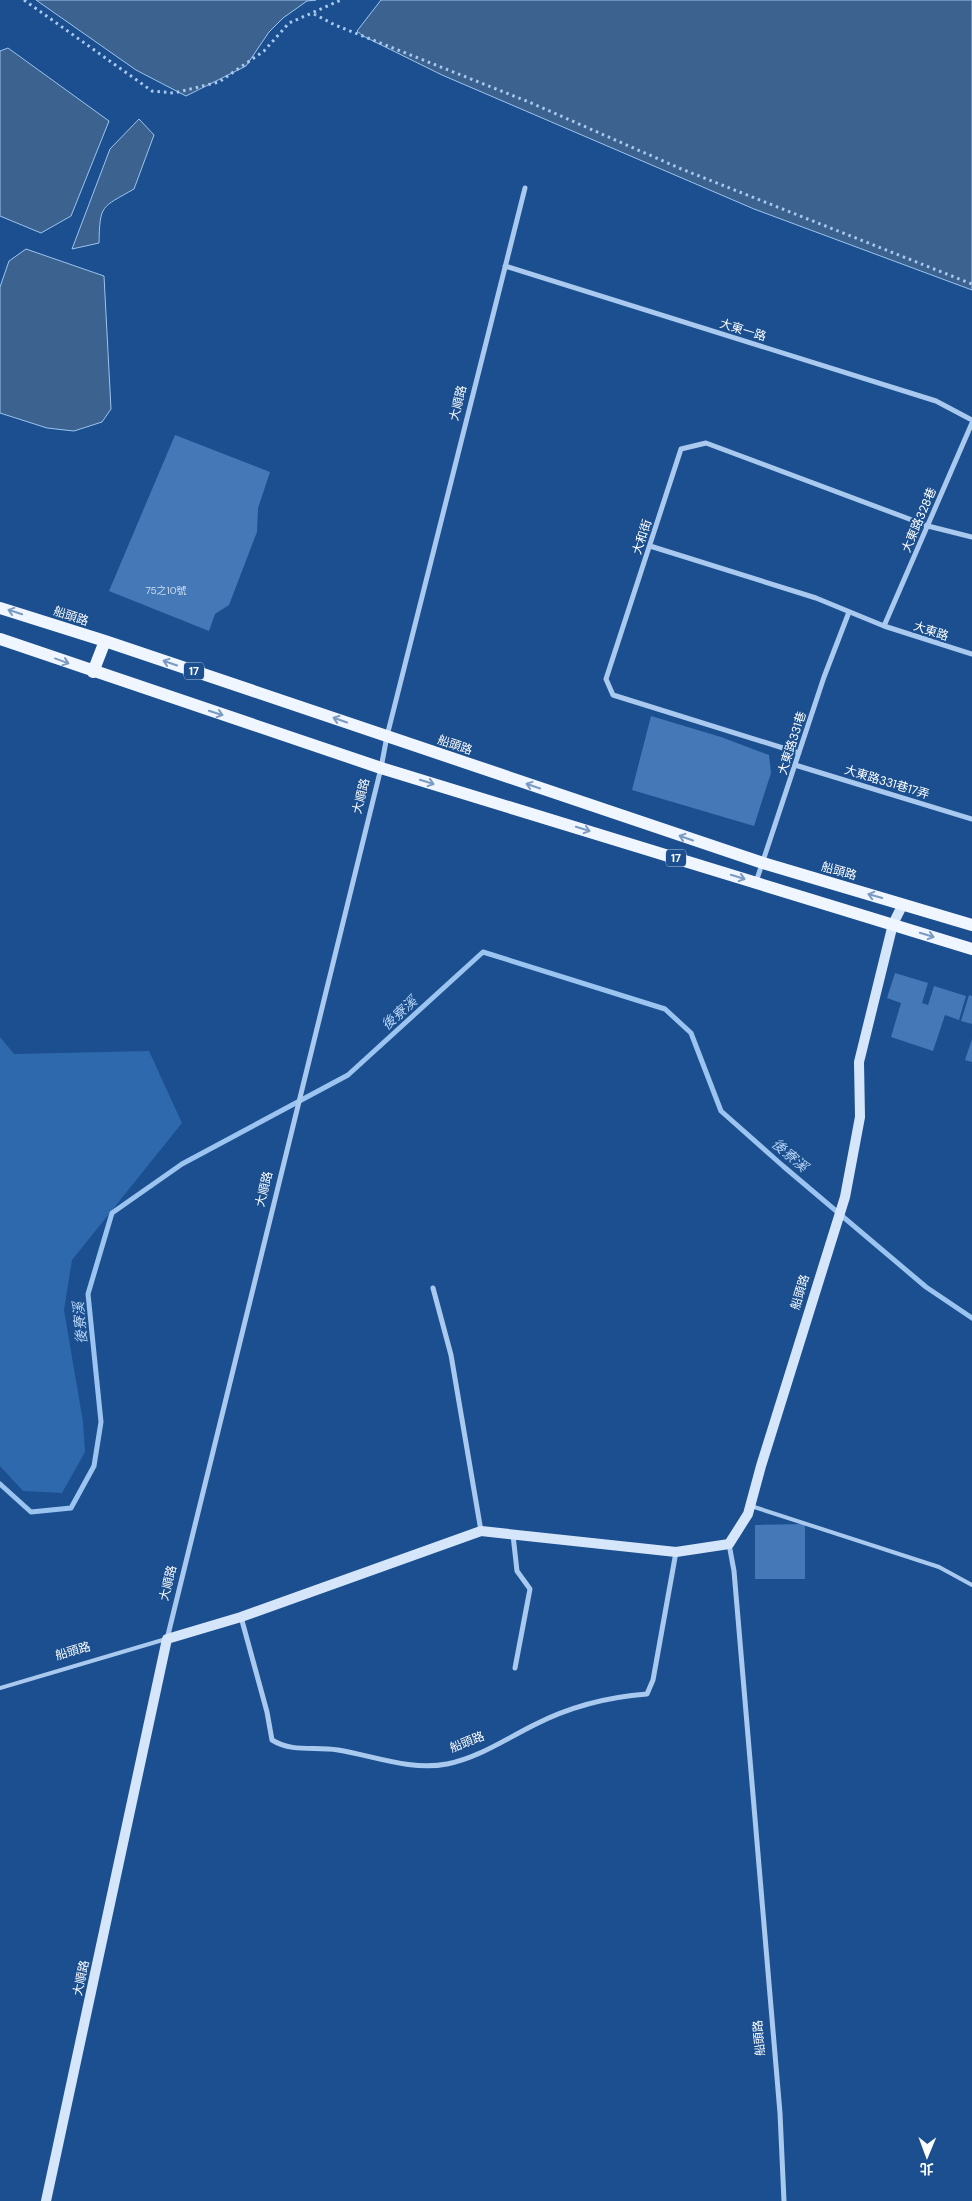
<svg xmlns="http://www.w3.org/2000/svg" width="972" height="2201" viewBox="0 0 972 2201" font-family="'DM Sans','Noto Sans TC',sans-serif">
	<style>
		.green { fill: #2e69ad }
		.water { fill: #3c6290; stroke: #9cc4f0 }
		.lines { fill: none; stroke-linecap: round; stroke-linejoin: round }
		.stream { stroke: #9cc4f0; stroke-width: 5 }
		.building { fill: #4478b7 }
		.path { stroke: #a9c9ee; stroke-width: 3; stroke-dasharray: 2.5 4; stroke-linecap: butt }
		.lane { stroke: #a9c9ee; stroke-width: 4 }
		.street { stroke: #a9c9ee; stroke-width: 5 }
		.secondary { stroke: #d6e6fa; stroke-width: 10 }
		.primary { stroke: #f0f6ff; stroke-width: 12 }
		.oneway { stroke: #7b9ac1 }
		.labels { text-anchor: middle; stroke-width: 4; stroke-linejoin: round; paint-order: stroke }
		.number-label { font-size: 10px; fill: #d0dded }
		.shield { fill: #1b4f8f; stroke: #bbcadd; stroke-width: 1 }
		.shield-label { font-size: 11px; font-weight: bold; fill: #fff }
		.street-label { font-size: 12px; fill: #fff; stroke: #1b4f8f }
		.water-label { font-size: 14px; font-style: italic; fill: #b5d3f5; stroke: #1b4f8f }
	</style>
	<rect width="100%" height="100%" fill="#1b4f8f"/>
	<path class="green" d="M 0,1037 L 14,1054 L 149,1051 L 182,1123 L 72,1260 L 64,1310 L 83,1422 L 85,1452 L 62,1493 L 23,1491 L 0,1466 Z"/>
	<path class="water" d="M 36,0 L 316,0 L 307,1 L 283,18 L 269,32 L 246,66 L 186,96 L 136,70 Z
		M 381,0 L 972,0 L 972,290 L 754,209 L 442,75 L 363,36 L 357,31 Z
		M 8,48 L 109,121 L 71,216 L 41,233 L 0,216 L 0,51 Z
		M 139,119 L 154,135 L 134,189 C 101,208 100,204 99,243 L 72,249 L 110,149 Z
		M 26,249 L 104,276 L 111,409 L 102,422 L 74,431 L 47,428 L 0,413 L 0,287 L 9,261 Z"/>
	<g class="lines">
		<path class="stream" d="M 0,1484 L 31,1512 L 71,1508 L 94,1466 L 101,1422 L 88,1294 L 112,1213 L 182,1164 L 348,1075 L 483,952 L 665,1009 L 691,1033 L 721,1111 L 783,1166 L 926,1287 L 972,1318"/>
	</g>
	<path class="building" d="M 175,435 L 270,472 L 258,508 L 257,532 L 229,605 L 215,614 L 209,631 L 109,591 Z
		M 651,716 L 721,737 L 769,755 L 771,773 L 754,826 L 632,790 Z
		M 895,973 L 928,983 L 922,1003 L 928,1005 L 934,986 L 966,996 L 959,1020 L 945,1015 L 933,1051 L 891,1037 L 901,1003 L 887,998 Z
		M 969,995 L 972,996 L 972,1024 L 961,1021 Z
		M 972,1039 L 972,1062 L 965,1060 Z
		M 805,1524 L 805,1579 L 755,1579 L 755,1525 Z"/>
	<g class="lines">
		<path class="path" d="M 24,0 L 152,91 L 174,93 L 219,82 L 264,51 L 289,23 L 341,0
			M 314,14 L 335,25 L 529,102 L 679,168 L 972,284"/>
		<path class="lane" d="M 751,1506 L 939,1567 L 972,1585
			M 0,1688 L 166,1639"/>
		<path class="street" d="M 505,266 L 936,401 L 972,420
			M 650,546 L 816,598 L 884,626 L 972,654
			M 884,626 L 972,423
			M 799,753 L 613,695 L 606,679 L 681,449 L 706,443 L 928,526 L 972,537
			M 795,765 L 972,819
			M 756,882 L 824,677 L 849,612
			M 433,1288 L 451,1355 L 481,1531
			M 513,1535 L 517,1571 L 530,1589 L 515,1668
			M 729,1544 L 734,1571 L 780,2113 L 784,2201
			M 241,1617 L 267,1712 L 272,1740 C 293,1753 315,1746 338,1750 C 374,1756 411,1771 447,1764 C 478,1758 506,1739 534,1725 C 569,1707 607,1697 647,1694 L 653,1680 L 676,1552
			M 167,1639 L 381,768 L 387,736 L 525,188"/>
		<path class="secondary" d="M 46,2201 L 167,1639 L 241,1617 L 481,1531 L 676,1552 L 729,1544 L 748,1514 L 761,1466 L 845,1197 L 860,1117 L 859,1062 L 893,924 L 903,904"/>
		<path class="primary" d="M 0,608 L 105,641 L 763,863 L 972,925
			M 0,639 L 381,768 L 972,949
			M 93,672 L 105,641"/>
	</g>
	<defs><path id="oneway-shaft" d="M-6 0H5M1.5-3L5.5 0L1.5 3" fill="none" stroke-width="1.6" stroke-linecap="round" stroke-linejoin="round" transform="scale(1.25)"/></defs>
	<g class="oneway">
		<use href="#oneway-shaft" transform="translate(15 612) rotate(-162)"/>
		<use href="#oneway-shaft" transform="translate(62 661) rotate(20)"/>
		<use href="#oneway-shaft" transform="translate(170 663) rotate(-161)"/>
		<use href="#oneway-shaft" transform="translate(216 713) rotate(18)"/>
		<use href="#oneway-shaft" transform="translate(340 720) rotate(-161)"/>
		<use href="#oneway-shaft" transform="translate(427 782) rotate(17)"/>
		<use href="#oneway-shaft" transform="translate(533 786) rotate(-161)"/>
		<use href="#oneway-shaft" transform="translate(583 829) rotate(17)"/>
		<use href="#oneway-shaft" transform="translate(686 838) rotate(-161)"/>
		<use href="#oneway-shaft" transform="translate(738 877) rotate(17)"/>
		<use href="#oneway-shaft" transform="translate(875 896) rotate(-164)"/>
		<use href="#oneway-shaft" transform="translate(927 935) rotate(17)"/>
	</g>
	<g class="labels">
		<g class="number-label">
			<text x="166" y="594">75之10號</text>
		</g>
		<g class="shield">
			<rect x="184" y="662.5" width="20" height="17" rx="4"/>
			<rect x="666" y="849.5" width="20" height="17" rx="4"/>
		</g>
		<g class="shield-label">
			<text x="194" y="675">17</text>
			<text x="676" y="862">17</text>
		</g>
		<g class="street-label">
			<text transform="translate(743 330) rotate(17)" y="4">大東一路</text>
			<text transform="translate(458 403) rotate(-76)" y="4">大順路</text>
			<text transform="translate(919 520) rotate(-67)" y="4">大東路328巷</text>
			<text transform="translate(642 537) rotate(-72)" y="4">大和街</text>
			<text transform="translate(71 616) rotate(18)" y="4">船頭路</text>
			<text transform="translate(931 631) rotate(18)" y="4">大東路</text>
			<text transform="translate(792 743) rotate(-72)" y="4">大東路331巷</text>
			<text transform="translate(455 745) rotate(19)" y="4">船頭路</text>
			<text transform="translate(887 782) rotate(17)" y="4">大東路331巷17弄</text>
			<text transform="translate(361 796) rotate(-76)" y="4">大順路</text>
			<text transform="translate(839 871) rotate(16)" y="4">船頭路</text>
			<text transform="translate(264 1189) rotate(-76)" y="4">大順路</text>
			<text transform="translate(800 1292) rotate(-73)" y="4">船頭路</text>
			<text transform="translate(168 1583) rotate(-76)" y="4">大順路</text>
			<text transform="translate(73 1651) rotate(-16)" y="4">船頭路</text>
			<text transform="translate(467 1742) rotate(-21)" y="4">船頭路</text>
			<text transform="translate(81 1978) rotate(-78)" y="4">大順路</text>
			<text transform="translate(759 2038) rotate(-95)" y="4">船頭路</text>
		</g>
		<g class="water-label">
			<text transform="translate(399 1013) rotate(-42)" y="5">後寮溪</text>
			<text transform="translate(790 1155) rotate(41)" y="5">後寮溪</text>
			<text transform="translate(80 1323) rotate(-95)" y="5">後寮溪</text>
		</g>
	</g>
	<g transform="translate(927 2156) rotate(181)" stroke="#1b4f8f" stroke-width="4" paint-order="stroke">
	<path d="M0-4L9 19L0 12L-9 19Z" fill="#ffffff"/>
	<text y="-8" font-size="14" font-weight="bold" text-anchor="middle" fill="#ffffff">北</text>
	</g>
</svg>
